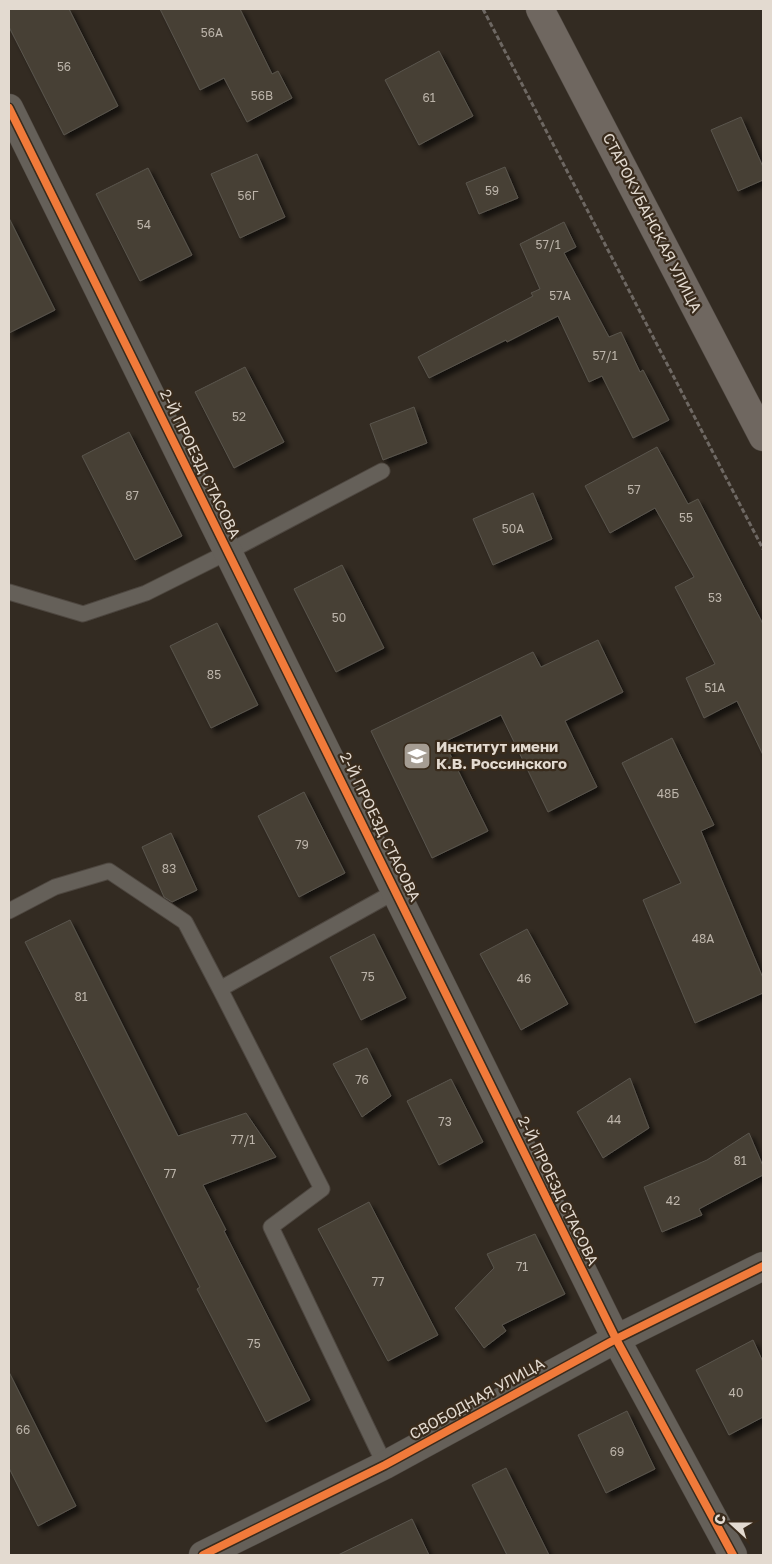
<svg xmlns="http://www.w3.org/2000/svg" width="772" height="1564" viewBox="0 0 772 1564" font-family="'Golos Text',sans-serif">
	<style>
		.building { fill: #474136; stroke: #5a554d; filter: url(#shadow) }
		.lines { fill: none; stroke-linecap: round; stroke-linejoin: round }
		.lane-casing { stroke: #4e4740; stroke-width: 17 }
		.street-casing { stroke: #4e4740; stroke-width: 29 }
		.secondary-casing { stroke: #4e4740; stroke-width: 29 }
		.path { stroke: #6e6863; stroke-width: 3; stroke-dasharray: 5 2.5; stroke-linecap: butt }
		.lane { stroke: #656059; stroke-width: 15 }
		.street { stroke: #656059; stroke-width: 28 }
		.secondary { stroke: #6f6760; stroke-width: 28 }
		.cycleway-casing { stroke: #392b1c; stroke-width: 11 }
		.cycleway { stroke: #f17a3a; stroke-width: 8 }
		.labels { text-anchor: middle; stroke-width: 4.5; stroke-linejoin: round; paint-order: stroke }
		.number-label { font-size: 12px; fill: #bcb4aa }
		.street-label { font-size: 15px; fill: #e3dad0; stroke: #392b1c }
		.poi-label { font-size: 15px; font-weight: bold; fill: #e3dad0; stroke: #392b1c; text-anchor: start }
	</style>
	<defs>
		<filter id="shadow"><feDropShadow dx="4.5" dy="4.5" stdDeviation="2.5" flood-color="#0009"/></filter>
	</defs>
	<rect width="100%" height="100%" fill="#332b22"/>
	<path class="building" d="M 9,9 L 69,9 L 118,106 L 64,135 L 9,27 Z
		M 160,9 L 240,9 L 272,74 L 278,71 L 292,98 L 247,122 L 224,78 L 200,90 Z
		M 439,51 L 473,116 L 419,145 L 385,80 Z
		M 741,117 L 763,167 L 763,180 L 738,191 L 711,130 Z
		M 257,154 L 285,217 L 240,238 L 211,174 Z
		M 505,167 L 518,198 L 479,214 L 466,183 Z
		M 148,168 L 192,255 L 140,281 L 96,194 Z
		M 9,218 L 55,310 L 9,333 Z
		M 564,222 L 576,247 L 564,253 L 609,337 L 621,332 L 640,372 L 643,370 L 669,420 L 633,438 L 602,376 L 589,382 L 558,316 L 507,342 L 506,340 L 429,378 L 418,357 L 533,296 L 531,293 L 540,289 L 520,244 Z
		M 245,367 L 284,442 L 234,468 L 195,392 Z
		M 414,407 L 427,443 L 383,460 L 370,424 Z
		M 129,432 L 182,536 L 135,560 L 82,456 Z
		M 657,447 L 688,504 L 698,499 L 763,624 L 763,755 L 737,701 L 704,718 L 686,678 L 715,664 L 675,587 L 694,577 L 655,508 L 610,533 L 585,486 Z
		M 533,493 L 552,539 L 493,565 L 473,519 Z
		M 342,565 L 384,648 L 336,672 L 294,589 Z
		M 217,623 L 258,705 L 211,728 L 170,646 Z
		M 598,640 L 623,692 L 565,721 L 597,787 L 548,812 L 501,715 L 444,742 L 488,831 L 432,858 L 371,731 L 533,652 L 541,667 Z
		M 672,738 L 714,825 L 701,831 L 763,978 L 763,993 L 695,1023 L 643,900 L 681,883 L 622,763 Z
		M 304,792 L 345,873 L 299,897 L 258,816 Z
		M 171,833 L 197,890 L 172,902 L 164,897 L 142,847 Z
		M 70,920 L 178,1136 L 246,1113 L 276,1157 L 203,1185 L 226,1230 L 224,1231 L 310,1400 L 266,1422 L 197,1289 L 200,1287 L 25,942 Z
		M 527,929 L 568,1004 L 521,1030 L 480,954 Z
		M 374,934 L 406,998 L 361,1020 L 330,957 Z
		M 367,1048 L 391,1096 L 362,1117 L 333,1064 Z
		M 630,1078 L 649,1128 L 603,1158 L 577,1112 Z
		M 451,1079 L 483,1142 L 439,1165 L 407,1101 Z
		M 749,1133 L 763,1166 L 763,1175 L 699,1209 L 702,1215 L 662,1232 L 644,1187 L 707,1160 Z
		M 369,1202 L 438,1335 L 388,1361 L 318,1229 Z
		M 535,1234 L 565,1294 L 502,1325 L 506,1331 L 484,1348 L 455,1308 L 494,1268 L 487,1254 Z
		M 753,1340 L 763,1362 L 763,1417 L 729,1435 L 696,1370 Z
		M 9,1372 L 76,1506 L 38,1526 L 9,1468 Z
		M 627,1411 L 655,1469 L 606,1493 L 578,1435 Z
		M 506,1468 L 549,1555 L 507,1555 L 472,1485 Z
		M 412,1519 L 429,1555 L 338,1555 Z"/>
	<g class="lines">
		<defs>
			<path id="lane" d="M 9,592 L 83,614 L 146,593 L 228,552 L 382,471
				M 9,911 L 55,887 L 109,871 L 185,922 L 220,989 L 396,891
				M 220,989 L 322,1189 L 271,1227 L 385,1465"/>
			<path id="street" d="M 9,108 L 616,1339 L 733,1555
				M 203,1555 L 385,1465 L 616,1339 L 763,1266"/>
			<path id="secondary" d="M 540,9 L 763,437"/>
		</defs>
		<use href="#lane" class="lane-casing"/>
		<use href="#street" class="street-casing"/>
		<use href="#secondary" class="secondary-casing"/>
		<path class="path" d="M 483,9 L 763,549"/>
		<use href="#lane" class="lane"/>
		<use href="#street" class="street"/>
		<use href="#secondary" class="secondary"/>
		<defs>
			<path id="cycleway" d="M 9,108 L 616,1339 L 733,1555
				M 203,1555 L 385,1465 L 616,1339 L 763,1266"/>
		</defs>
		<use href="#cycleway" class="cycleway-casing"/>
		<use href="#cycleway" class="cycleway"/>
	</g>
	<defs>
		<symbol id="university-square" viewBox="-11 -11 22 22"><rect x="-9" y="-9" width="18" height="18" rx="4" fill="#a59d93" stroke="#392b1c"/><path d="M0-5L7-2L0 1L-7-2ZM-4 1L0 2.5L4 1V4Q0 6-4 4Z" fill="#fff"/></symbol>
	</defs>
	<g fill-rule="evenodd">
		<use href="#university-square" x="401" y="740" width="32" height="32"/>
	</g>
	<g class="labels">
		<g class="number-label">
			<text x="212" y="37">56А</text>
			<text x="64" y="71">56</text>
			<text x="262" y="100">56В</text>
			<text x="429" y="102">61</text>
			<text x="492" y="195">59</text>
			<text x="248" y="200">56Г</text>
			<text x="144" y="229">54</text>
			<text x="548" y="249">57/1</text>
			<text x="560" y="300">57А</text>
			<text x="605" y="360">57/1</text>
			<text x="239" y="421">52</text>
			<text x="634" y="494">57</text>
			<text x="132" y="500">87</text>
			<text x="686" y="522">55</text>
			<text x="513" y="533">50А</text>
			<text x="715" y="602">53</text>
			<text x="339" y="622">50</text>
			<text x="214" y="679">85</text>
			<text x="715" y="692">51А</text>
			<text x="668" y="798">48Б</text>
			<text x="302" y="849">79</text>
			<text x="169" y="873">83</text>
			<text x="703" y="943">48А</text>
			<text x="368" y="981">75</text>
			<text x="524" y="983">46</text>
			<text x="81" y="1001">81</text>
			<text x="362" y="1084">76</text>
			<text x="614" y="1124">44</text>
			<text x="445" y="1126">73</text>
			<text x="243" y="1144">77/1</text>
			<text x="740" y="1165">81</text>
			<text x="170" y="1178">77</text>
			<text x="673" y="1205">42</text>
			<text x="522" y="1271">71</text>
			<text x="378" y="1286">77</text>
			<text x="254" y="1348">75</text>
			<text x="736" y="1397">40</text>
			<text x="23" y="1434">66</text>
			<text x="617" y="1456">69</text>
		</g>
		<g class="street-label">
			<text transform="translate(652 223) rotate(63)" y="5">СТАРОКУБАНСКАЯ УЛИЦА</text>
			<text transform="translate(200 464) rotate(64)" y="5">2-Й ПРОЕЗД СТАСОВА</text>
			<text transform="translate(380 827) rotate(64)" y="5">2-Й ПРОЕЗД СТАСОВА</text>
			<text transform="translate(558 1191) rotate(64)" y="5">2-Й ПРОЕЗД СТАСОВА</text>
			<text transform="translate(477 1399) rotate(-29)" y="5">СВОБОДНАЯ УЛИЦА</text>
		</g>
		<g class="poi-label">
			<text x="436" y="752">Институт имени<tspan x="436" dy="17">К.В. Россинского</tspan></text>
		</g>
	</g>
	<rect width="772" height="1564" fill="none" stroke="#e3dad0" stroke-width="20"/>
	<g transform="translate(732 1524) rotate(291)" stroke="#392b1c" stroke-width="4" paint-order="stroke">
	<path d="M0-4L9 19L0 12L-9 19Z" fill="#e3dad0"/>
	<text y="-8" font-size="14" font-weight="bold" text-anchor="middle" fill="#e3dad0">С</text>
	</g>
</svg>
